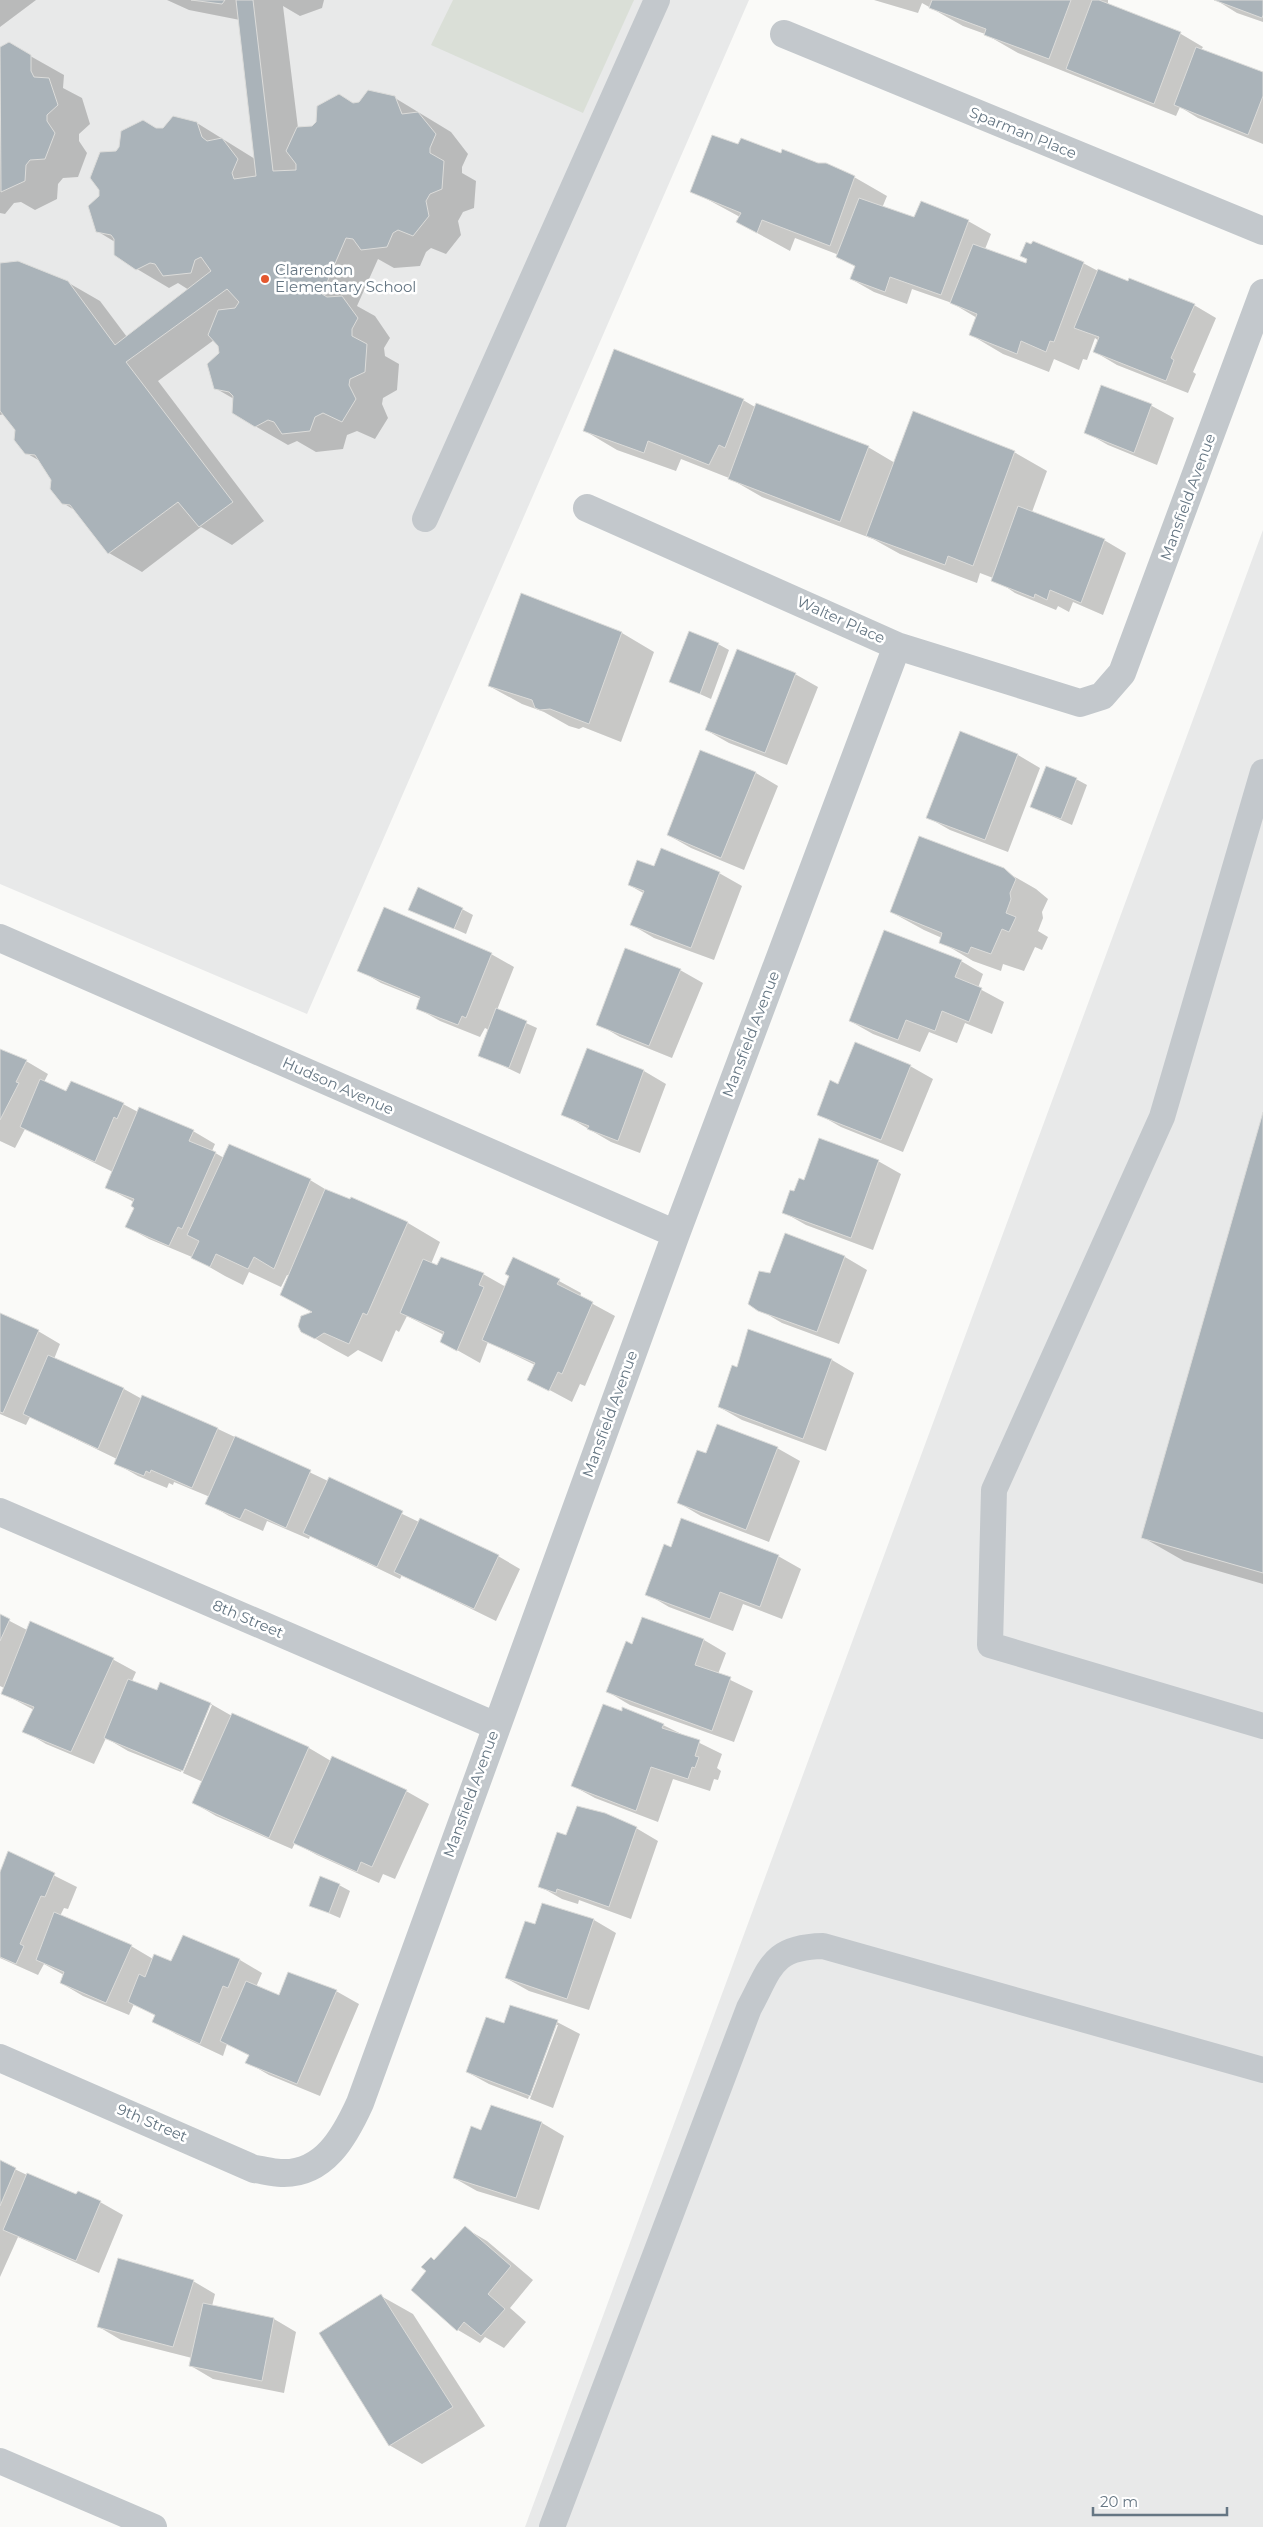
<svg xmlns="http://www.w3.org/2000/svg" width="1263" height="2527" viewBox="0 0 1263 2527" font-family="Montserrat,sans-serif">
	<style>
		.built { fill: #e8e9e9 }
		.green { fill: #dadfd7 }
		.shadow { fill: #0003 }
		.building { fill: #aab3b9; stroke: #dcdcda }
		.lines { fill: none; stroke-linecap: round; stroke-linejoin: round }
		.service { stroke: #c3c8cc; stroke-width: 26 }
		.minor { stroke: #c3c8cc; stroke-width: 28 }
		.poi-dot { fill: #e4572e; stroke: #fff; stroke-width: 2 }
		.labels { text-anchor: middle; stroke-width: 5; stroke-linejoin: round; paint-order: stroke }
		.street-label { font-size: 15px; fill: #657683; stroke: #fff }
		.poi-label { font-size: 15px; fill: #657683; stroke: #fff; text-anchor: start }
	</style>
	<rect width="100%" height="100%" fill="#fafaf8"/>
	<path class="built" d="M 0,0 L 749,0 L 307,1014 L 0,884 Z
		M 1263,530 L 1263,2527 L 525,2527 Z"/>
	<path class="green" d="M 453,0 L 634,0 L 583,113 L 431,45 Z"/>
	<path class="shadow" d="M 0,0 L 36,0 L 0,27 Z
		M 167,0 L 324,0 L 322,8 L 300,16 L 283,6 L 298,128 L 312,127 L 354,104 L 395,98 L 451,132 L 468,154 L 462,167 L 462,173 L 476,181 L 474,208 L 463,212 L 458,221 L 461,235 L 446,254 L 431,248 L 426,252 L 420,266 L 394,268 L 378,259 L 357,306 L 375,316 L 390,338 L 384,348 L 385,356 L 399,364 L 397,390 L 383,398 L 382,404 L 388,418 L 375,439 L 357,431 L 347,435 L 343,449 L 316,452 L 297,441 L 288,445 L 255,426 L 234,399 L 215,388 L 220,353 L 219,346 L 214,340 L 158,381 L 264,521 L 232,545 L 201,527 L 142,572 L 109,553 L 76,511 L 63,503 L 53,480 L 40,461 L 26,453 L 16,430 L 4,414 L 0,415 L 0,265 L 67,282 L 100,301 L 127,337 L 189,290 L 178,283 L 169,288 L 137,269 L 115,242 L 97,231 L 100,196 L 117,152 L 156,130 L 197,123 L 255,159 L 240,20 L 189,10 Z
		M 874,0 L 1108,0 L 1108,5 L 1181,34 L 1203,47 L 1201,50 L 1263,73 L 1263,144 L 1198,118 L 1180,107 L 1176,116 L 1018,53 L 985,34 L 963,26 L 922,3 L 918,13 Z
		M 1216,0 L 1263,0 L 1263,22 L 1237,13 Z
		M 9,44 L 64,75 L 63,88 L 82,98 L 90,124 L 79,134 L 79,141 L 87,153 L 78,177 L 63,178 L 58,184 L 57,199 L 35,210 L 21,202 L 14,203 L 5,214 L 0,213 L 0,48 Z
		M 739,146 L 782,154 L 854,177 L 887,196 L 882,208 L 915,219 L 968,221 L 991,234 L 985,249 L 1026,265 L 1083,263 L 1098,271 L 1194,305 L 1216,318 L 1193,372 L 1196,374 L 1188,393 L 1117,365 L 1095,352 L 1099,341 L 1095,338 L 1087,360 L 1083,359 L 1079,370 L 1054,359 L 1049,372 L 1003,354 L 971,335 L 977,318 L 952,303 L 912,289 L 907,304 L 874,292 L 851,279 L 856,267 L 838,257 L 839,255 L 795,238 L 790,251 L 770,240 L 737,222 L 740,217 L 692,191 Z
		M 1102,387 L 1152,406 L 1174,418 L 1157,465 L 1108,445 L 1085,432 Z
		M 743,400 L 755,407 L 868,447 L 895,463 L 1014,452 L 1047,471 L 1032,512 L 1104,540 L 1126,553 L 1103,615 L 1073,602 L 1069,612 L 1058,606 L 1056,610 L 1015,593 L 993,578 L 980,573 L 977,583 L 900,554 L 873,539 L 762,497 L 729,478 L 681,459 L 676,471 L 617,450 L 585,431 Z
		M 522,595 L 622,633 L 654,652 L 621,742 L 583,727 L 579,729 L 569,726 L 544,712 L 522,704 L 489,686 Z
		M 718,644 L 729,650 L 711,699 L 671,681 Z
		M 795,674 L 818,687 L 787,765 L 729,743 L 706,730 Z
		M 700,752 L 756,773 L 778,786 L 744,870 L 691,848 L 668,835 Z
		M 1018,755 L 1040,768 L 1008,852 L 950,830 L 927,817 Z
		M 1076,779 L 1087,785 L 1072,825 L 1031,807 Z
		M 654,868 L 719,873 L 742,886 L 714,960 L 654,938 L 632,925 L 645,894 L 629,885 Z
		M 1003,870 L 1036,889 L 1048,899 L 1042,912 L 1043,918 L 1038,931 L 1048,937 L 1042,950 L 1035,947 L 1024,971 L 1003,964 L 1001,971 L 973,961 L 941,942 L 942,938 L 924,930 L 891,912 Z
		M 410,909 L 462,909 L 473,915 L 466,934 Z
		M 491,954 L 514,967 L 497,1010 L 537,1028 L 520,1074 L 480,1055 L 489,1030 L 485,1028 L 480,1037 L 440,1021 L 417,1008 L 421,999 L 381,983 L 359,970 Z
		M 961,961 L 983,974 L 978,988 L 1004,1002 L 992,1034 L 965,1023 L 957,1043 L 929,1032 L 920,1052 L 873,1034 L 850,1021 Z
		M 680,970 L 703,983 L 672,1058 L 620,1037 L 598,1024 Z
		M 0,1050 L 26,1061 L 48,1074 L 44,1082 L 67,1093 L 123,1104 L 138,1112 L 193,1131 L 215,1144 L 212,1151 L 224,1158 L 310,1180 L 330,1192 L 351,1201 L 352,1198 L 408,1223 L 440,1242 L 431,1264 L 438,1267 L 483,1274 L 506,1287 L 514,1259 L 559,1281 L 581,1293 L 580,1297 L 615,1316 L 585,1386 L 580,1384 L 572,1402 L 529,1379 L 535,1365 L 488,1342 L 480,1363 L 441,1341 L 444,1335 L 407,1316 L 399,1332 L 396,1330 L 382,1362 L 358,1350 L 348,1357 L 335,1350 L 302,1331 L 313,1313 L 282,1295 L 290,1276 L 287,1275 L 281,1287 L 249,1272 L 243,1285 L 225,1276 L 192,1257 L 149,1239 L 127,1227 L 135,1207 L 134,1202 L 107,1188 L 113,1172 L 25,1129 L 15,1148 L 0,1141 Z
		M 588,1050 L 644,1071 L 666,1084 L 640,1153 L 611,1142 L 563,1114 Z
		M 910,1066 L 933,1079 L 903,1152 L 841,1127 L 818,1114 Z
		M 1263,1117 L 1263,1584 L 1184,1561 L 1142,1537 Z
		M 878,1161 L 901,1174 L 873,1250 L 806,1225 L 783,1212 L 805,1181 Z
		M 785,1235 L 845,1257 L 867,1270 L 839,1344 L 782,1323 L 750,1304 L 771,1275 Z
		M 0,1314 L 38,1331 L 60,1344 L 54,1359 L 124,1389 L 142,1399 L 218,1429 L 328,1481 L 329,1479 L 419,1522 L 498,1556 L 520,1569 L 496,1621 L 402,1575 L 400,1579 L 310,1536 L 309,1539 L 267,1521 L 263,1531 L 229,1516 L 207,1503 L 210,1497 L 174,1482 L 173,1485 L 169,1483 L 167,1488 L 138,1476 L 115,1463 L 117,1459 L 30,1417 L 26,1425 L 0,1414 Z
		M 749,1331 L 832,1360 L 854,1373 L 826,1451 L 742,1420 L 719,1407 L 738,1369 Z
		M 777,1448 L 800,1461 L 769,1542 L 701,1516 L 679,1503 L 707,1455 Z
		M 671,1548 L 778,1556 L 801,1569 L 782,1619 L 743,1604 L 733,1631 L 669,1607 L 647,1594 Z
		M 0,1616 L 27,1630 L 30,1623 L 114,1660 L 136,1672 L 132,1681 L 158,1692 L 161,1684 L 211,1704 L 232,1716 L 309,1748 L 331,1761 L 406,1791 L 429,1804 L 395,1879 L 383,1874 L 379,1883 L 317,1855 L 295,1843 L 292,1849 L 216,1816 L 194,1803 L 203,1782 L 183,1773 L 212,1705 L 209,1705 L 181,1772 L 128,1751 L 106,1738 L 94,1764 L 46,1744 L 24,1731 L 34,1710 L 2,1693 L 4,1688 L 0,1686 Z
		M 643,1618 L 704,1640 L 726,1653 L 718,1674 L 753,1691 L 734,1742 L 630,1705 L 608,1692 L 632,1645 Z
		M 663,1725 L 722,1754 L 717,1768 L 721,1771 L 718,1780 L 714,1779 L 710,1791 L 673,1779 L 658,1822 L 595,1798 L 573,1786 Z
		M 636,1828 L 658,1841 L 631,1919 L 579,1900 L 578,1904 L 562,1899 L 539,1886 L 567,1837 Z
		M 9,1853 L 77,1887 L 68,1909 L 64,1908 L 60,1916 L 131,1946 L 153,1959 L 172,1962 L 183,1936 L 240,1960 L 262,1973 L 256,1987 L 279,1997 L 336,1991 L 359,2004 L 320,2096 L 269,2075 L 247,2062 L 250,2056 L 227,2044 L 223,2056 L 176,2034 L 154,2021 L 156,2016 L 134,2004 L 129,2015 L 83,1996 L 61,1983 L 64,1975 L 44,1964 L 38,1975 L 0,1958 L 0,1875 Z
		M 339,1885 L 350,1891 L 340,1918 L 310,1905 Z
		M 543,1904 L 594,1920 L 616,1933 L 589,2010 L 529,1991 L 506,1978 L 536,1925 Z
		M 557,2022 L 580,2034 L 553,2108 L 530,2099 L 558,2025 L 555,2025 L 528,2099 L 489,2084 L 467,2072 L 504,2024 Z
		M 491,2106 L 542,2123 L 564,2136 L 539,2210 L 477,2191 L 454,2178 L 481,2132 Z
		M 0,2162 L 27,2175 L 76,2195 L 100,2202 L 123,2215 L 99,2273 L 18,2237 L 0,2277 Z
		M 465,2228 L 487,2241 L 533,2280 L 510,2308 L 526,2322 L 504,2348 L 485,2337 L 480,2343 L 458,2330 L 435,2260 Z
		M 193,2281 L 215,2294 L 212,2306 L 274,2319 L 296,2332 L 284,2393 L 213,2379 L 191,2366 L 192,2358 L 121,2340 L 99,2327 Z
		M 381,2296 L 413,2314 L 485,2426 L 422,2464 L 389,2445 Z"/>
	<path class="building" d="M 191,0 L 225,0 L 222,4 Z
		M 236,0 L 253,0 L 273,171 L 296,170 L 296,164 L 286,151 L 297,127 L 312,126 L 316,122 L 317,106 L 339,94 L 353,103 L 359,102 L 368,90 L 395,96 L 402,114 L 418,112 L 436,134 L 430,148 L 430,153 L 444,161 L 442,189 L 430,194 L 426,201 L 429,216 L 413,236 L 398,230 L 393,233 L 387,247 L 361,250 L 353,239 L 346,238 L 322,294 L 327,297 L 342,296 L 358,318 L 352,329 L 352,336 L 367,344 L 365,372 L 350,379 L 349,385 L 356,399 L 342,422 L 323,413 L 315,417 L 310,431 L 282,434 L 274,422 L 268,420 L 255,427 L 232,413 L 233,396 L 229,392 L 214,389 L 207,364 L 219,353 L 218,346 L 208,335 L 218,310 L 235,308 L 239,302 L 227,289 L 126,362 L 233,502 L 199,527 L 178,502 L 108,554 L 70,505 L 62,504 L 50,489 L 51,480 L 35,455 L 25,454 L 14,440 L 15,430 L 0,411 L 0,263 L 18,261 L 68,281 L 115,345 L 211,271 L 201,257 L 195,260 L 191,273 L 163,276 L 155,264 L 150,263 L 136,270 L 114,255 L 114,239 L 111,235 L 96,232 L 88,206 L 99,196 L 99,190 L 90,178 L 100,152 L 116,151 L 119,147 L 121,131 L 143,120 L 156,128 L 163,128 L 173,116 L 197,122 L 202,137 L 207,141 L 222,138 L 238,159 L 232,173 L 234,179 L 256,176 Z
		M 932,0 L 1071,0 L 1049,59 L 984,35 L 986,29 L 929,8 Z
		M 1092,0 L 1099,0 L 1181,32 L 1154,104 L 1066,69 Z
		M 1214,0 L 1263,0 L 1263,15 L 1262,18 Z
		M 9,42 L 31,55 L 31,71 L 34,77 L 49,78 L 58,105 L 47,115 L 47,121 L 55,133 L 45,159 L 30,160 L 26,165 L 25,181 L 1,192 L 0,47 Z
		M 1196,47 L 1263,72 L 1263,96 L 1248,135 L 1174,105 Z
		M 712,135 L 738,144 L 741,138 L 781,153 L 782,149 L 818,163 L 826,163 L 855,176 L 830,246 L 762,220 L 757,233 L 736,222 L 741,213 L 690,192 Z
		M 859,198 L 914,217 L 921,201 L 969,220 L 941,295 L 890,277 L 885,292 L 850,279 L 855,266 L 836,257 Z
		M 1033,241 L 1084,262 L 1054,342 L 1050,341 L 1046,352 L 1021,341 L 1017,354 L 969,335 L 977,314 L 950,303 L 973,244 L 1026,263 L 1027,259 L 1020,256 L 1026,242 L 1031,244 Z
		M 1098,269 L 1128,281 L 1129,278 L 1195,304 L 1171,358 L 1174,360 L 1166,381 L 1093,352 L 1099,337 L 1074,328 Z
		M 614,349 L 744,399 L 725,448 L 719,445 L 709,465 L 648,441 L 644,453 L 583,431 Z
		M 1101,385 L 1152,404 L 1134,453 L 1084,433 Z
		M 756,403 L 869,446 L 840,522 L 728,479 Z
		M 913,411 L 1015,451 L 973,566 L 948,556 L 945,565 L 866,536 Z
		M 1018,506 L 1105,539 L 1081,603 L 1050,590 L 1047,600 L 1035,594 L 1034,598 L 991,581 Z
		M 521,593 L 622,632 L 589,724 L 550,709 L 540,710 L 535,708 L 532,700 L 488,686 Z
		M 689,631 L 719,643 L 700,694 L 669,682 Z
		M 737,649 L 796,673 L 765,753 L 705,730 Z
		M 960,731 L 1018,754 L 985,840 L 926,818 Z
		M 700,750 L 756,772 L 721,858 L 667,835 Z
		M 1046,766 L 1077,778 L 1061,819 L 1030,807 Z
		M 919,836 L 1004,868 L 1016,879 L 1010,893 L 1011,899 L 1006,913 L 1016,917 L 1009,932 L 1002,929 L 991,954 L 971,947 L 968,954 L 939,943 L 942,933 L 890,912 Z
		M 661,848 L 720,872 L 691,948 L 630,925 L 644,891 L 628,885 L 637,860 L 654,866 Z
		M 418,887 L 463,908 L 454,929 L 408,910 Z
		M 384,907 L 492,953 L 466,1018 L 462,1016 L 458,1025 L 416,1009 L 420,997 L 357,971 Z
		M 884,930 L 962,960 L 955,977 L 982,988 L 969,1022 L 942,1011 L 935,1031 L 906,1020 L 898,1040 L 849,1021 Z
		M 625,948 L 681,969 L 649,1046 L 596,1025 Z
		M 496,1008 L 527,1021 L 509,1068 L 478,1056 Z
		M 855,1042 L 911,1065 L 881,1140 L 817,1115 L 830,1080 L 838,1084 Z
		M 587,1048 L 644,1070 L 618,1141 L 587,1129 L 589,1126 L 561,1115 Z
		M 0,1049 L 27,1060 L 16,1082 L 19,1083 L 0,1120 Z
		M 40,1079 L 66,1091 L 71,1081 L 124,1103 L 117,1119 L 114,1117 L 95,1162 L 20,1127 Z
		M 139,1107 L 194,1130 L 189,1141 L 216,1152 L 182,1229 L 178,1227 L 169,1246 L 125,1227 L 134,1208 L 131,1206 L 134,1199 L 105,1188 Z
		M 1263,1112 L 1263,1573 L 1141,1538 Z
		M 819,1138 L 879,1160 L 851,1238 L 782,1213 L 790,1190 L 794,1191 L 799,1178 L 804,1180 Z
		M 229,1144 L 311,1179 L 274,1269 L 254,1257 L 248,1269 L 216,1254 L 210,1267 L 191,1258 L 199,1241 L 187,1235 Z
		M 325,1189 L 350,1199 L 351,1197 L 408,1222 L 367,1315 L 363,1313 L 349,1344 L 324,1333 L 315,1339 L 301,1332 L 298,1326 L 301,1316 L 312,1312 L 280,1295 Z
		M 785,1233 L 845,1256 L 817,1332 L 758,1311 L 748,1304 L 759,1271 L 770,1273 Z
		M 441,1257 L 484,1273 L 479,1285 L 484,1287 L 457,1351 L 440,1342 L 444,1332 L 400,1313 L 423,1259 L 437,1265 Z
		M 513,1257 L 560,1279 L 557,1284 L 593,1302 L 562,1374 L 558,1372 L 549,1391 L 527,1380 L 535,1363 L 482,1340 L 509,1276 L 505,1274 Z
		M 0,1313 L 39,1330 L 3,1413 L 0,1412 Z
		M 748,1329 L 832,1359 L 803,1439 L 718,1407 L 732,1365 L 737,1367 Z
		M 48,1355 L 124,1388 L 98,1449 L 23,1414 Z
		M 142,1395 L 218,1428 L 192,1488 L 151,1470 L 150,1473 L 146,1471 L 144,1476 L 114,1464 Z
		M 717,1424 L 778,1447 L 746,1530 L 677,1503 L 697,1450 L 706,1453 Z
		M 235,1436 L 311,1470 L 286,1528 L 245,1509 L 240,1519 L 205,1504 Z
		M 329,1477 L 403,1511 L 377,1567 L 303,1533 Z
		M 420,1518 L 499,1555 L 474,1609 L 394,1572 Z
		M 681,1518 L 779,1555 L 760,1607 L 720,1592 L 710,1619 L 645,1595 L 664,1544 L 671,1547 Z
		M 0,1614 L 10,1619 L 0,1641 Z
		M 642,1617 L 704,1639 L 695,1665 L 731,1677 L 712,1731 L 606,1692 L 626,1641 L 632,1644 Z
		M 30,1621 L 114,1658 L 71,1752 L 22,1732 L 34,1707 L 1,1694 Z
		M 128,1679 L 157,1690 L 160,1682 L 211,1703 L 183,1771 L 104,1738 Z
		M 603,1704 L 622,1711 L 622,1707 L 664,1724 L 662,1728 L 700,1740 L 695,1756 L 699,1757 L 695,1768 L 692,1767 L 688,1779 L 651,1767 L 636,1811 L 571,1786 Z
		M 232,1713 L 309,1747 L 269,1838 L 192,1803 Z
		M 332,1756 L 407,1790 L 372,1867 L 361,1862 L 357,1872 L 293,1843 Z
		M 577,1806 L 605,1813 L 637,1827 L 609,1907 L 557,1889 L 556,1893 L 538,1887 L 557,1832 L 566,1835 Z
		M 8,1851 L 55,1873 L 45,1897 L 41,1896 L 20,1944 L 24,1946 L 16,1964 L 0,1957 L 0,1872 Z
		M 320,1876 L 340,1884 L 329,1913 L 309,1906 Z
		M 542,1903 L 594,1919 L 567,1999 L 505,1978 L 525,1921 L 535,1924 Z
		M 54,1912 L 132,1945 L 106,2003 L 60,1983 L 64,1972 L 36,1960 Z
		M 183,1935 L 240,1959 L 228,1988 L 223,1986 L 200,2044 L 152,2022 L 155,2015 L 128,2002 L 139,1974 L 145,1977 L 154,1954 L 171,1961 Z
		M 288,1972 L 337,1990 L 297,2084 L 245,2063 L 249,2055 L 220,2041 L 246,1981 L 279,1995 Z
		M 510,2005 L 558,2020 L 530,2096 L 466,2072 L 486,2017 L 504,2023 Z
		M 491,2105 L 542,2122 L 516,2198 L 453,2178 L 471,2126 L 481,2130 Z
		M 0,2160 L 16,2168 L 0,2206 Z
		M 27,2173 L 76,2194 L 78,2191 L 101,2201 L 76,2261 L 3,2230 Z
		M 465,2226 L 511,2266 L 488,2294 L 505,2309 L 481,2336 L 464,2322 L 457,2331 L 411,2290 L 426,2271 L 421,2267 L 431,2257 L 434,2260 Z
		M 118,2258 L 194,2280 L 173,2347 L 97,2327 Z
		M 381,2294 L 453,2407 L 389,2446 L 319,2333 Z
		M 203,2303 L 274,2318 L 262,2381 L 189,2366 Z"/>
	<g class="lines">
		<path class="service" d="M 425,519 L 657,0
			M 1263,772 L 1162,1117 L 994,1490 L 990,1645 L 1263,1726
			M 0,2461 L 154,2527
			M 552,2527 L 749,2008 C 771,1968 771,1947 823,1946 L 1263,2070"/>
		<path class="minor" d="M 784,34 L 1263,231
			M 587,508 L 897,646 L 1080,703 L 1102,696 L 1122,673 L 1263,293
			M 0,938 L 676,1234
			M 0,1512 L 496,1726
			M 0,2058 L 254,2169 C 263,2170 272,2173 281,2173 C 324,2175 345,2136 360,2103 L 676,1234 L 897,646"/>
	</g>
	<circle class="poi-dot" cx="265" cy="279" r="5"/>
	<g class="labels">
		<g class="street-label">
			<text transform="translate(1023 133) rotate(22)" y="5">Sparman Place</text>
			<text transform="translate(1188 497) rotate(-70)" y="5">Mansfield Avenue</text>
			<text transform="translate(841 620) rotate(24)" y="5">Walter Place</text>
			<text transform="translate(751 1034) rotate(-69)" y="5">Mansfield Avenue</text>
			<text transform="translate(338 1086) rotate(24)" y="5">Hudson Avenue</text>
			<text transform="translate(610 1414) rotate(-70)" y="5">Mansfield Avenue</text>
			<text transform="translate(248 1619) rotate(23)" y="5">8th Street</text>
			<text transform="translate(471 1794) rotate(-70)" y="5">Mansfield Avenue</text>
			<text transform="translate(152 2123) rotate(23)" y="5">9th Street</text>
		</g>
		<g class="poi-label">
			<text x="275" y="275">Clarendon<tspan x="275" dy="17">Elementary School</tspan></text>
		</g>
	</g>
	<path d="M1093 2507v8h134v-8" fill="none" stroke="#657683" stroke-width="2.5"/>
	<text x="1100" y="2507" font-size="15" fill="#657683" stroke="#ffffff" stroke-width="4" paint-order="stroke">20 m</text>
</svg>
